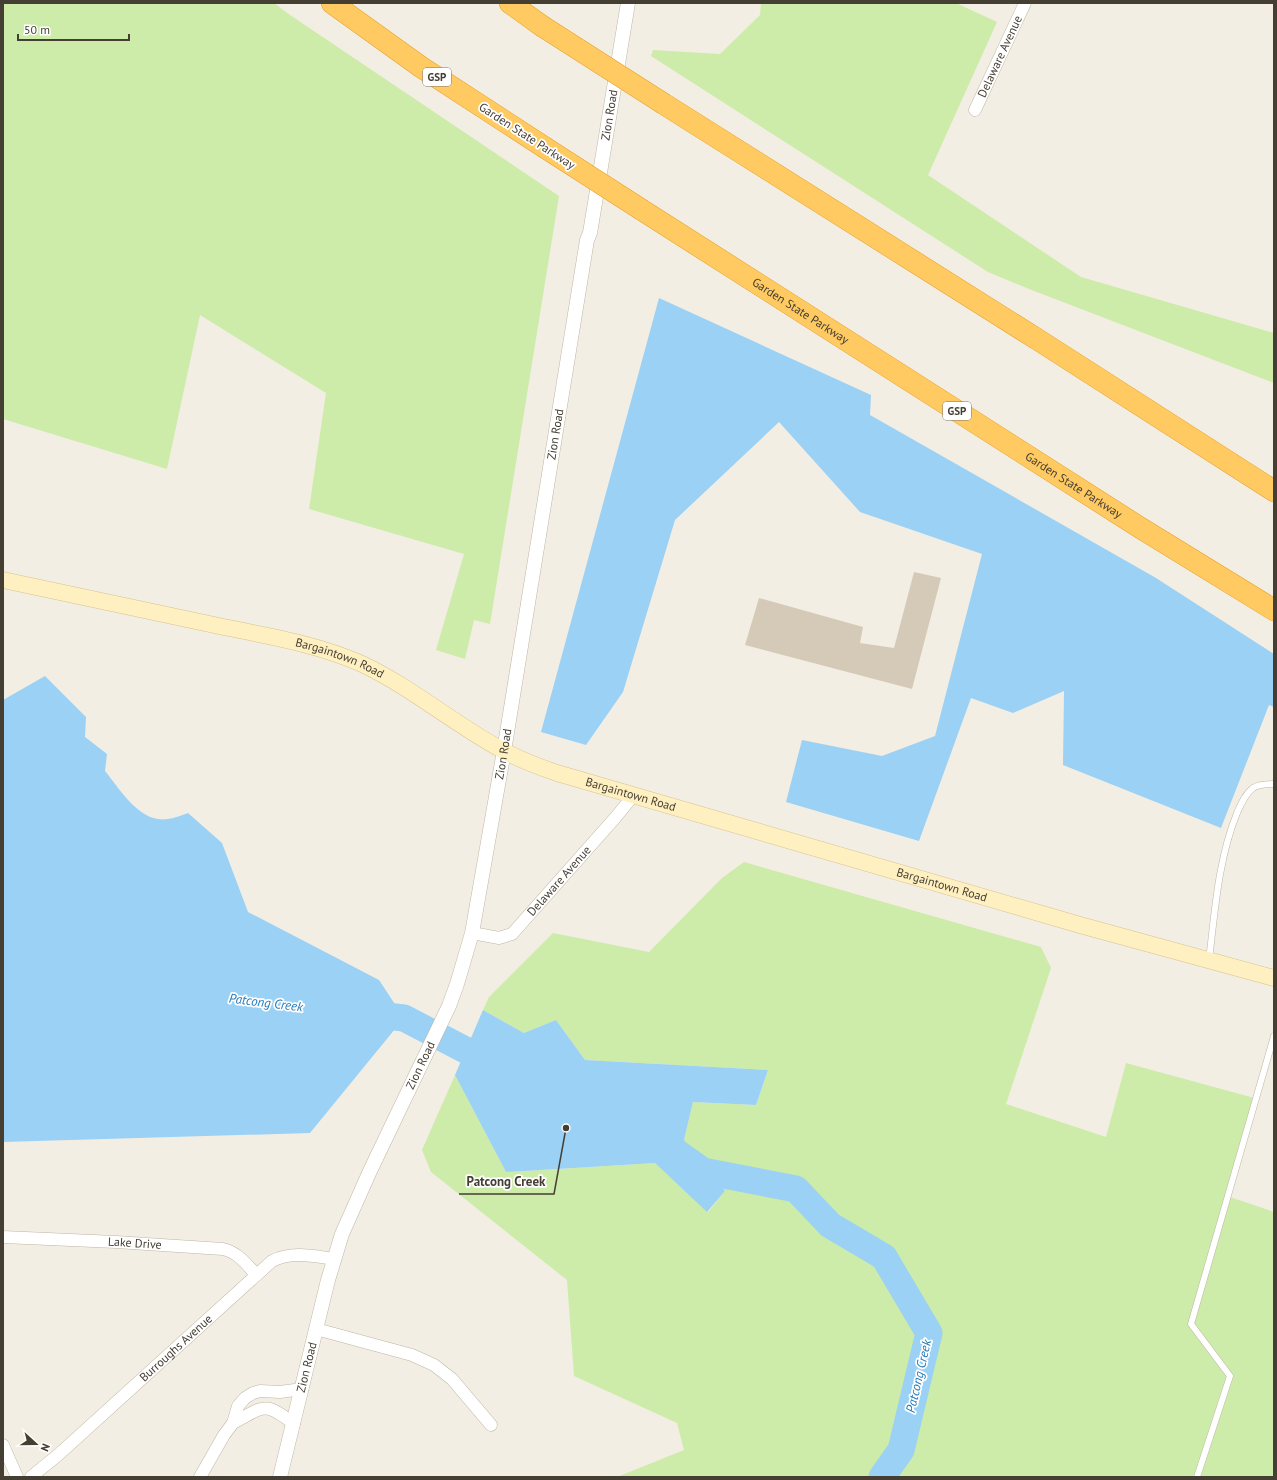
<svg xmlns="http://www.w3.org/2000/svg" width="1277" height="1480" viewBox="0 0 1277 1480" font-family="'PT Sans',sans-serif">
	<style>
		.green { fill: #cdeba9 }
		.water { fill: #9ad1f5 }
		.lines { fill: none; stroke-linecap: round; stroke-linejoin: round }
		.river { stroke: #9ad1f5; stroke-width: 27 }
		.building { fill: #d5cab8 }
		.service-casing { stroke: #bfb6a5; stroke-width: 7 }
		.minor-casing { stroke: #bfb6a5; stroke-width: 13 }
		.tertiary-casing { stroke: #bfb6a5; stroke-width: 15 }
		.secondary-casing { stroke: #d6c38f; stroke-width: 17 }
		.motorway-casing { stroke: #e8a028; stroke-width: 22 }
		.service { stroke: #fff; stroke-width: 6 }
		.minor { stroke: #fff; stroke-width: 12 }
		.tertiary { stroke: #fff; stroke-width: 14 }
		.secondary { stroke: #fff0c1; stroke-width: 16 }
		.motorway { stroke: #ffca62; stroke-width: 21 }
		.motorway-bridge-casing { stroke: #e8a028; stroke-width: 22; stroke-linecap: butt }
		.motorway-bridge { stroke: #ffca62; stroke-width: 21 }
		.labels { text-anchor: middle; stroke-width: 3.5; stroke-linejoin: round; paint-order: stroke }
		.shield { fill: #fff; stroke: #7d7870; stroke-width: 1 }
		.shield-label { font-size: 11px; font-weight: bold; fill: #453e33 }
		.street-label { font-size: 12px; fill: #453e33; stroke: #fff }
		.water-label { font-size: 13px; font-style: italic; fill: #257bb8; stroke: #fff }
		.leader { fill: none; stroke: #453e33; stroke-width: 1.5 }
		.callout-dot { fill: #453e33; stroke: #fff; stroke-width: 1.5 }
		.callout-label { font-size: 13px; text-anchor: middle; font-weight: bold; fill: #453e33; stroke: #fff; stroke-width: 3.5; stroke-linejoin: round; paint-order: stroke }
	</style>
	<rect width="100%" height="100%" fill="#f3eee3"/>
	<path class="green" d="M 3,3 L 274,3 L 290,15 L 559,196 L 490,624 L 474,620 L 465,659 L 436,650 L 464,554 L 309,509 L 326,393 L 200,315 L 167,469 L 3,419 Z
		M 761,3 L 956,3 L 997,22 L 928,175 L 1081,277 L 1274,333 L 1274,383 L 1029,289 L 988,272 L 651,56 L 653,50 L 720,54 L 760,15 Z
		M 744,862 L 1041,947 L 1051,968 L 1006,1104 L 1106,1137 L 1126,1063 L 1258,1099 L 1230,1197 L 1274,1212 L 1274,1477 L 617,1477 L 684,1450 L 677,1423 L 574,1376 L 567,1280 L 431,1172 L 422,1150 L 455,1075 L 506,1172 L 655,1163 L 708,1212 L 725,1191 L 684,1140 L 693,1102 L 756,1105 L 768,1070 L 585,1060 L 556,1020 L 524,1033 L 483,1010 L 489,997 L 553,933 L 649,952 L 722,878 Z"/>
	<path class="water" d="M 659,298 L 871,395 L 870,415 L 1156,578 L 1274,654 L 1274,707 L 1269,705 L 1221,828 L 1063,765 L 1064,691 L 1013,713 L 971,698 L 919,841 L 786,802 L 802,740 L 882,756 L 935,736 L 982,554 L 860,512 L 779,422 L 675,520 L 623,692 L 586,745 L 541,732 Z
		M 45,676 L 86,717 L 85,737 L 107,754 L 105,771 C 120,789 140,824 168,819 C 175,818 182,815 188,813 L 222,843 L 248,912 L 379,980 L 404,1018 L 310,1133 L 3,1142 L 3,700 Z
		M 483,1010 L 524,1033 L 556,1020 L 585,1060 L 768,1070 L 756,1105 L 693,1102 L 684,1140 L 725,1191 L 707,1212 L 655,1163 L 506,1172 L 455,1075 Z"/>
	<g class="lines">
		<path class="river" d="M 368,1014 L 404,1018 L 475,1055 L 487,1077
			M 679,1154 L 703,1171 L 796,1189 L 830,1225 L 884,1257 L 929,1333 L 901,1450 L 882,1477"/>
	</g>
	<path class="building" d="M 914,572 L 941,578 L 912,689 L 745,645 L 759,598 L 863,627 L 860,643 L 894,648 Z"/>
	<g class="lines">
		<defs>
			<path id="service" d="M 1209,960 C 1215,911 1218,860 1237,813 C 1241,804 1245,794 1253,788 C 1259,784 1267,784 1274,784
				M 1197,1477 L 1230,1376 L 1191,1324 L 1274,1036"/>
			<g id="minor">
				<path id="s1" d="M 975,110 L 1025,3"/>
				<path id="s2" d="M 472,933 L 499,938 L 512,934 L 615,818 L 633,796"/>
				<path id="s3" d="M 3,1237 L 116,1242 L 223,1249 C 237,1252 247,1264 256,1275"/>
				<path d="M 316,1329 L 412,1355 L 434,1365 L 452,1379 L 491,1425"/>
				<path d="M 233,1423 C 264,1407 263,1400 294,1424"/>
				<path d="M 3,1445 L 17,1477"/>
				<path id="s4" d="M 31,1477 L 58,1455 L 272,1261 C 292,1251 313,1256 334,1259"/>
				<path d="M 200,1477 L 224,1435 L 233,1423 L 238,1406 L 245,1398 L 253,1393 L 260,1391 L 280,1392 L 302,1389"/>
			</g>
			<g id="tertiary">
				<path id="s5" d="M 280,1477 L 328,1280 L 342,1234 L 370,1171 L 449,1006 L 457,984 L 472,933 L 504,751 L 587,240 L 590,233 L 628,3"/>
			</g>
			<g id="secondary">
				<path id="s6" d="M 3,580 C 75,596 147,611 219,626 C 267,636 318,644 362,664 C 413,688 455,725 504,751 C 521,760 539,767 557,773 L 1080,925 L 1274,978"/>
			</g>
			<g id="motorway">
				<path d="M 332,3 L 421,67 L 544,147"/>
				<path d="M 510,3 L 542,26"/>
				<path d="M 664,104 L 1040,341 L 1274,491"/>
				<path id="s7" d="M 642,210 L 1139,527 L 1274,610"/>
			</g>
		</defs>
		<use href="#service" class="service-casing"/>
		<use href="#minor" class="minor-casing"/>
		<use href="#tertiary" class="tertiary-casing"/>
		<use href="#secondary" class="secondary-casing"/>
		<use href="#motorway" class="motorway-casing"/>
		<use href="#service" class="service"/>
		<use href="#minor" class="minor"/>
		<use href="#tertiary" class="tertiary"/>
		<use href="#secondary" class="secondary"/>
		<use href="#motorway" class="motorway"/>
		<defs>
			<path id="motorway-bridge" d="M 542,26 L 664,104
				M 544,147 L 642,210"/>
		</defs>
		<use href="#motorway-bridge" class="motorway-bridge-casing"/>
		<use href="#motorway-bridge" class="motorway-bridge"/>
	</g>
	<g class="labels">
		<g class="shield">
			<rect x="423" y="68" width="28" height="18" rx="3"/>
			<rect x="943" y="402" width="28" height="18" rx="3"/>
		</g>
		<g class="shield-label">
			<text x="437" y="81">GSP</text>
			<text x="957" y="415">GSP</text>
		</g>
		<g class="street-label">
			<text dy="4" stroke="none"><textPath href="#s1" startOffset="59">Delaware Avenue</textPath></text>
			<text dy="4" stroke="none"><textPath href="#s5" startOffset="1409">Zion Road</textPath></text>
			<text transform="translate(527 136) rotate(33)" y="4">Garden State Parkway</text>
			<text dy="4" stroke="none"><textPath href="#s7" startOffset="188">Garden State Parkway</textPath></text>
			<text dy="4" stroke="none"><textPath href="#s5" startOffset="1085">Zion Road</textPath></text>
			<text dy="4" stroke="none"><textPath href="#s7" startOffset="512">Garden State Parkway</textPath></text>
			<text dy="4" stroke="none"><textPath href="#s6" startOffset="346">Bargaintown Road</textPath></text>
			<text dy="4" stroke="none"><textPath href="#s5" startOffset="761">Zion Road</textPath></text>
			<text dy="4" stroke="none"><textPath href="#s6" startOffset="670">Bargaintown Road</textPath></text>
			<text dy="4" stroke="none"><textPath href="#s2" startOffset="112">Delaware Avenue</textPath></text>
			<text dy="4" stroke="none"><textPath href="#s6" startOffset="994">Bargaintown Road</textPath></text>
			<text dy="4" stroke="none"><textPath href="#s5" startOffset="437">Zion Road</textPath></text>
			<text dy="4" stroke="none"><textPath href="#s3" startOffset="132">Lake Drive</textPath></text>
			<text dy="4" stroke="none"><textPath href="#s4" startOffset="194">Burroughs Avenue</textPath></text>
			<text dy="4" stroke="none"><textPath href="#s5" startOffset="113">Zion Road</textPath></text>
		</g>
		<g class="water-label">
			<text transform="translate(266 1002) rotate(7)" y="5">Patcong Creek</text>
			<text transform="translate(918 1376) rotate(-77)" y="5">Patcong Creek</text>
		</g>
	</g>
	<path class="leader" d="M566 1128L554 1194H459"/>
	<circle class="callout-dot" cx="566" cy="1128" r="4"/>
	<g class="callout-label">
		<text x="506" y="1186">Patcong Creek</text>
	</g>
	<rect width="1277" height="1480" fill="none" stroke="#453e33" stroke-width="8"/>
	<g transform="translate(36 1444) rotate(111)" stroke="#ffffff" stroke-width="3" paint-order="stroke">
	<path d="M0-3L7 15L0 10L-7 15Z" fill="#453e33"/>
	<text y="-6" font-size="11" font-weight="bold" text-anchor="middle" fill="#453e33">N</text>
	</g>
	<path d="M18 34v6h111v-6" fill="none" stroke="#453e33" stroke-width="2"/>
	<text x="24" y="34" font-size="12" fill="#453e33" stroke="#ffffff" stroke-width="3" paint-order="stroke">50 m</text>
</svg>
